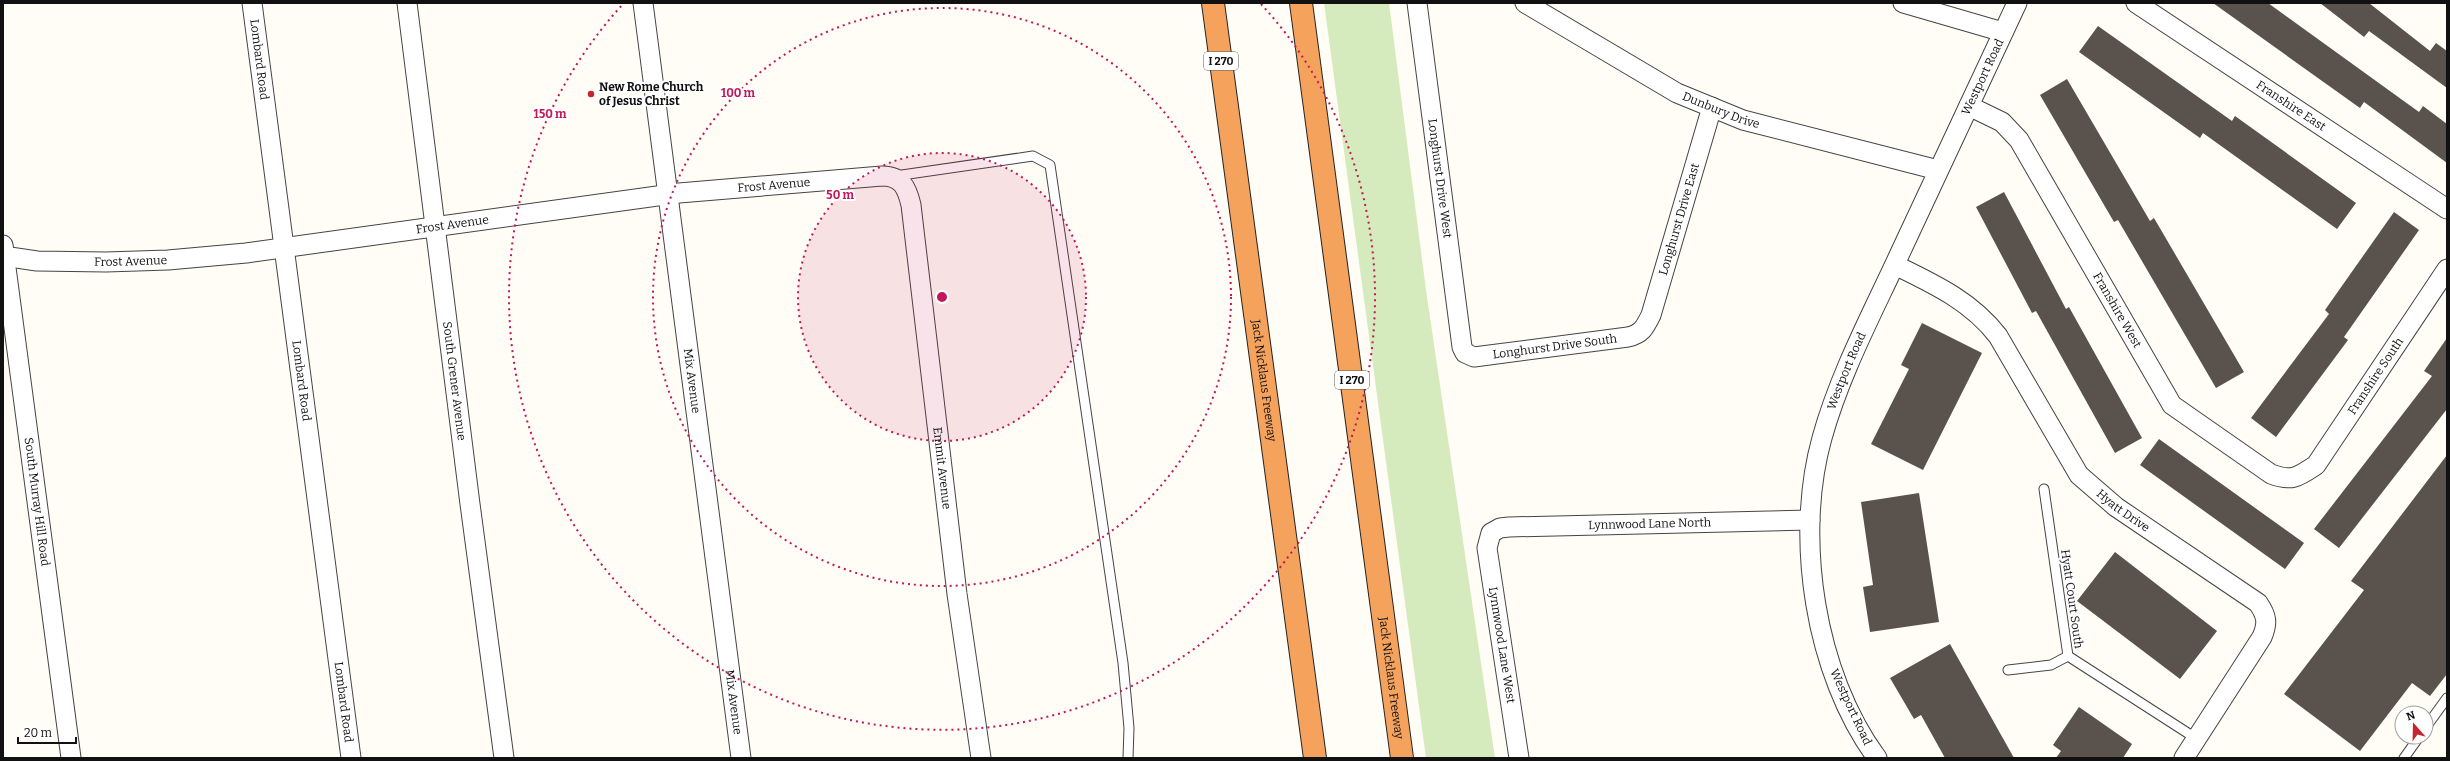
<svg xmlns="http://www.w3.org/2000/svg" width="2450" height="761" viewBox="0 0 2450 761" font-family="Bitter,serif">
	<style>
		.green { fill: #d5ebbd }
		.building { fill: #5a524d }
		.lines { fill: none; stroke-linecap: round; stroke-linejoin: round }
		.service-casing { stroke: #444; stroke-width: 11 }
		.minor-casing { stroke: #444; stroke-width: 21 }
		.motorway-casing { stroke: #222; stroke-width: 24 }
		.service { stroke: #fff; stroke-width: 9 }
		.minor { stroke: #fff; stroke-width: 19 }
		.motorway { stroke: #f5a25d; stroke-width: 22 }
		.ring { fill: none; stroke: #c2185b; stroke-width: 2; stroke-dasharray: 2 4 }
		.poi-dot { fill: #c4262e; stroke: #fff; stroke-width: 1.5 }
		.labels { text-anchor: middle; stroke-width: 4; stroke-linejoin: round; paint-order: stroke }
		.shield { fill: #fff; stroke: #585858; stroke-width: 1 }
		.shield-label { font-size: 11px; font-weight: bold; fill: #111 }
		.street-label { font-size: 12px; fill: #111; stroke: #fff }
		.poi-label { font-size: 12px; font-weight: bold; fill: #111; stroke: #fff; text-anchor: start }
		.centre { fill: #c2185b; stroke: #fff; stroke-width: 2 }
		.ring-label { font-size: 12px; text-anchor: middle; font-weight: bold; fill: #c2185b; stroke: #fff; stroke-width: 4; stroke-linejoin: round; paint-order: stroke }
	</style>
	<rect width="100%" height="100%" fill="#fffdf5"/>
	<path class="green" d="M 1324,3 L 1389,3 L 1426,290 L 1495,758 L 1426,758 Z"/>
	<path class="building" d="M 2213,3 L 2268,3 L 2419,112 L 2423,106 L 2447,124 L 2447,163 L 2364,102 L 2360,108 Z
		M 2320,3 L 2369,3 L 2430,51 L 2436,43 L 2447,51 L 2447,88 L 2369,31 L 2364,37 Z
		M 2098,26 L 2232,121 L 2235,116 L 2356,203 L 2337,229 L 2203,133 L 2200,138 L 2079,52 Z
		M 2067,79 L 2150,221 L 2154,218 L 2244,372 L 2216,388 L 2118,220 L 2114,222 L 2040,95 Z
		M 2004,192 L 2066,309 L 2069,307 L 2142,438 L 2115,453 L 2036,311 L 2032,313 L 1976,207 Z
		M 2394,212 L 2419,230 L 2344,337 L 2348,340 L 2276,437 L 2251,418 L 2329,314 L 2325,310 Z
		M 1922,323 L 1982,353 L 1923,470 L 1871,444 L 1909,369 L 1901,365 Z
		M 2447,338 L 2447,409 L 2339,548 L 2314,529 L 2432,376 L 2424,371 Z
		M 2159,439 L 2304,543 L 2285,569 L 2140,465 Z
		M 2447,455 L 2447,674 L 2430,696 L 2412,683 L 2360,751 L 2284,694 L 2364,590 L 2351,581 Z
		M 1919,493 L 1939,622 L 1870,632 L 1863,587 L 1873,585 L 1861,502 Z
		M 2115,552 L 2217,631 L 2180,679 L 2077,601 Z
		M 1950,644 L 2014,758 L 1945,758 L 1921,715 L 1914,719 L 1890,678 Z
		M 2079,707 L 2132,744 L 2123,758 L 2056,758 L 2061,751 L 2053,745 Z"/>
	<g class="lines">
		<defs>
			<path id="service" d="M 895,176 L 1033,156 L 1050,165 L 1123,663 L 1129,728 L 1128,758
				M 2044,489 L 2068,656 L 2197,739
				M 2008,670 L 2051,665 L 2068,656
				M 2426,727 L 2447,698
				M 2404,758 L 2419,737"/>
			<g id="minor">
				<path id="s1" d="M 252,3 L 351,758"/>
				<path id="s2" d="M 407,3 L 470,504 L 504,758"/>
				<path id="s3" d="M 643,3 L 741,758"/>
				<path id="s4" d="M 1417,3 L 1462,347 L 1465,353 L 1474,357 L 1628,337 C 1642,334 1645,327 1651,315 L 1712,107"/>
				<path id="s5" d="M 1525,3 L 1677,93 L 1743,120 L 1938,170"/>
				<path d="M 1903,3 L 2003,32"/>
				<path id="s6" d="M 2136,3 L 2447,209"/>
				<path id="s7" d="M 1969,106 L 2002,122 L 2019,140 L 2172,405 L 2271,474 C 2292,482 2298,477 2316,465 L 2447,269"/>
				<path id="s8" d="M 3,245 L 71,758"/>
				<path id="s9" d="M 3,256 L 37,261 L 106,262 L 168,260 L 246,253 L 679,193 L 882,176 C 902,176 907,188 911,205 L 957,594 L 981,758"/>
				<path id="s10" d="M 1895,265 C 1934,284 1971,301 1998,336 L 2079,475 L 2116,507 L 2258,603 C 2267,616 2268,623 2262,637 L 2184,758"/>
				<path id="s11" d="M 1519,758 L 1487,548 L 1491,533 L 1500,528 L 1509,527 L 1810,520"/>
				<path id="s12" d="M 1877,758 C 1815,674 1794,538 1822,438 C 1840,373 1873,312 1901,251 C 1939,168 1979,86 2017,3"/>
			</g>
			<g id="motorway">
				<path id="s13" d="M 1213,3 L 1315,758"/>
				<path id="s14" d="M 1301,3 L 1402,758"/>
			</g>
		</defs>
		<use href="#service" class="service-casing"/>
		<use href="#minor" class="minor-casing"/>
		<use href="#motorway" class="motorway-casing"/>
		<use href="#service" class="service"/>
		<use href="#minor" class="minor"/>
		<use href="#motorway" class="motorway"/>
	</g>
	<circle cx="942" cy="297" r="144" fill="#c2185b" fill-opacity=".12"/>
	<g class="ring">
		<circle cx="942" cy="297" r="144"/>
		<circle cx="942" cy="297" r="289"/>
		<path d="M1261 4A433 433 0 1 1 623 4"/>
	</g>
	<circle class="poi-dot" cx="591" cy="94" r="4"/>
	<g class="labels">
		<g class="shield">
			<rect x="1204" y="52" width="34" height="18" rx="3"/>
			<rect x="1335" y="371" width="34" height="18" rx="3"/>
		</g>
		<g class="shield-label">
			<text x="1221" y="65">I 270</text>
			<text x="1352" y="384">I 270</text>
		</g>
		<g class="street-label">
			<text dy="4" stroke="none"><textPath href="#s1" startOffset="57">Lombard Road</textPath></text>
			<text dy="4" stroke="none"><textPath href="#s12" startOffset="730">Westport Road</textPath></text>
			<text dy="4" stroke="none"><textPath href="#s6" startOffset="186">Franshire East</textPath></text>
			<text dy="4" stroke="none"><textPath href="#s5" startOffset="224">Dunbury Drive</textPath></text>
			<text dy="4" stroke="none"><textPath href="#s4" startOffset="177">Longhurst Drive West</textPath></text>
			<text dy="4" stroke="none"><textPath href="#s9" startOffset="776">Frost Avenue</textPath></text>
			<text dy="4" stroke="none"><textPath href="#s4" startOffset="652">Longhurst Drive East</textPath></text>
			<text dy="4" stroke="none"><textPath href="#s9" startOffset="452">Frost Avenue</textPath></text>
			<text dy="4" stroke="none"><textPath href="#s9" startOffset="128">Frost Avenue</textPath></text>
			<text dy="4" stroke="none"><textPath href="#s7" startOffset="258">Franshire West</textPath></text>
			<text dy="4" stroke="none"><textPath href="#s4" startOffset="445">Longhurst Drive South</textPath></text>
			<text dy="4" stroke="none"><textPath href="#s12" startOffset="406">Westport Road</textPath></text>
			<text dy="4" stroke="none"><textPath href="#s7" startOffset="644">Franshire South</textPath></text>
			<text dy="4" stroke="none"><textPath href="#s13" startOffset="381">Jack Nicklaus Freeway</textPath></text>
			<text dy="4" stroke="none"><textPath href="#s1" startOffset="381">Lombard Road</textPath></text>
			<text dy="4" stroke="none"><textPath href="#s2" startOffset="381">South Grener Avenue</textPath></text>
			<text dy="4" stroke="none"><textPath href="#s3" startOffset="381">Mix Avenue</textPath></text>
			<text dy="4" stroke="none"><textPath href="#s9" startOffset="1195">Emmit Avenue</textPath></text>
			<text dy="4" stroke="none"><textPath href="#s8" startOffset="259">South Murray Hill Road</textPath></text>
			<text dy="4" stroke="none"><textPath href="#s10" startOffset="344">Hyatt Drive</textPath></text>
			<text dy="4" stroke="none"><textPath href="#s11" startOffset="388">Lynnwood Lane North</textPath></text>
			<text transform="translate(2072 599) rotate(82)" y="4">Hyatt Court South</text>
			<text transform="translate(1502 645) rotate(81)" y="4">Lynnwood Lane West</text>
			<text dy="4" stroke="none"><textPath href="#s14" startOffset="681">Jack Nicklaus Freeway</textPath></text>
			<text dy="4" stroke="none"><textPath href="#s1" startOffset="705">Lombard Road</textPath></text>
			<text dy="4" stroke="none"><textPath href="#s3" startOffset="705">Mix Avenue</textPath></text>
			<text transform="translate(1851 707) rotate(65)" y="4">Westport Road</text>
		</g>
		<g class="poi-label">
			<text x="599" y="91">New Rome Church<tspan x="599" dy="14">of Jesus Christ</tspan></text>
		</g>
	</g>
	<circle cx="942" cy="297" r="6" class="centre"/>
	<g class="ring-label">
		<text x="738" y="97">100 m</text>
		<text x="550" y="118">150 m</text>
		<text x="840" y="199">50 m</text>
	</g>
	<rect width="2450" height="761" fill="none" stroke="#111111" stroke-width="8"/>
	<g transform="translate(2414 725) rotate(340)"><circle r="19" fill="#ffffff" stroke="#a0a0a0"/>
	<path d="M0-3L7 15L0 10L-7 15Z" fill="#c4262e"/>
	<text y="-6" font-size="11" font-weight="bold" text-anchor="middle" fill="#111111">N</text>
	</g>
	<path d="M18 737v6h58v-6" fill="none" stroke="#111111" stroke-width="2"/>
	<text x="24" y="737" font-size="12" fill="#111111" stroke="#ffffff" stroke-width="3" paint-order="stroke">20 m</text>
</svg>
